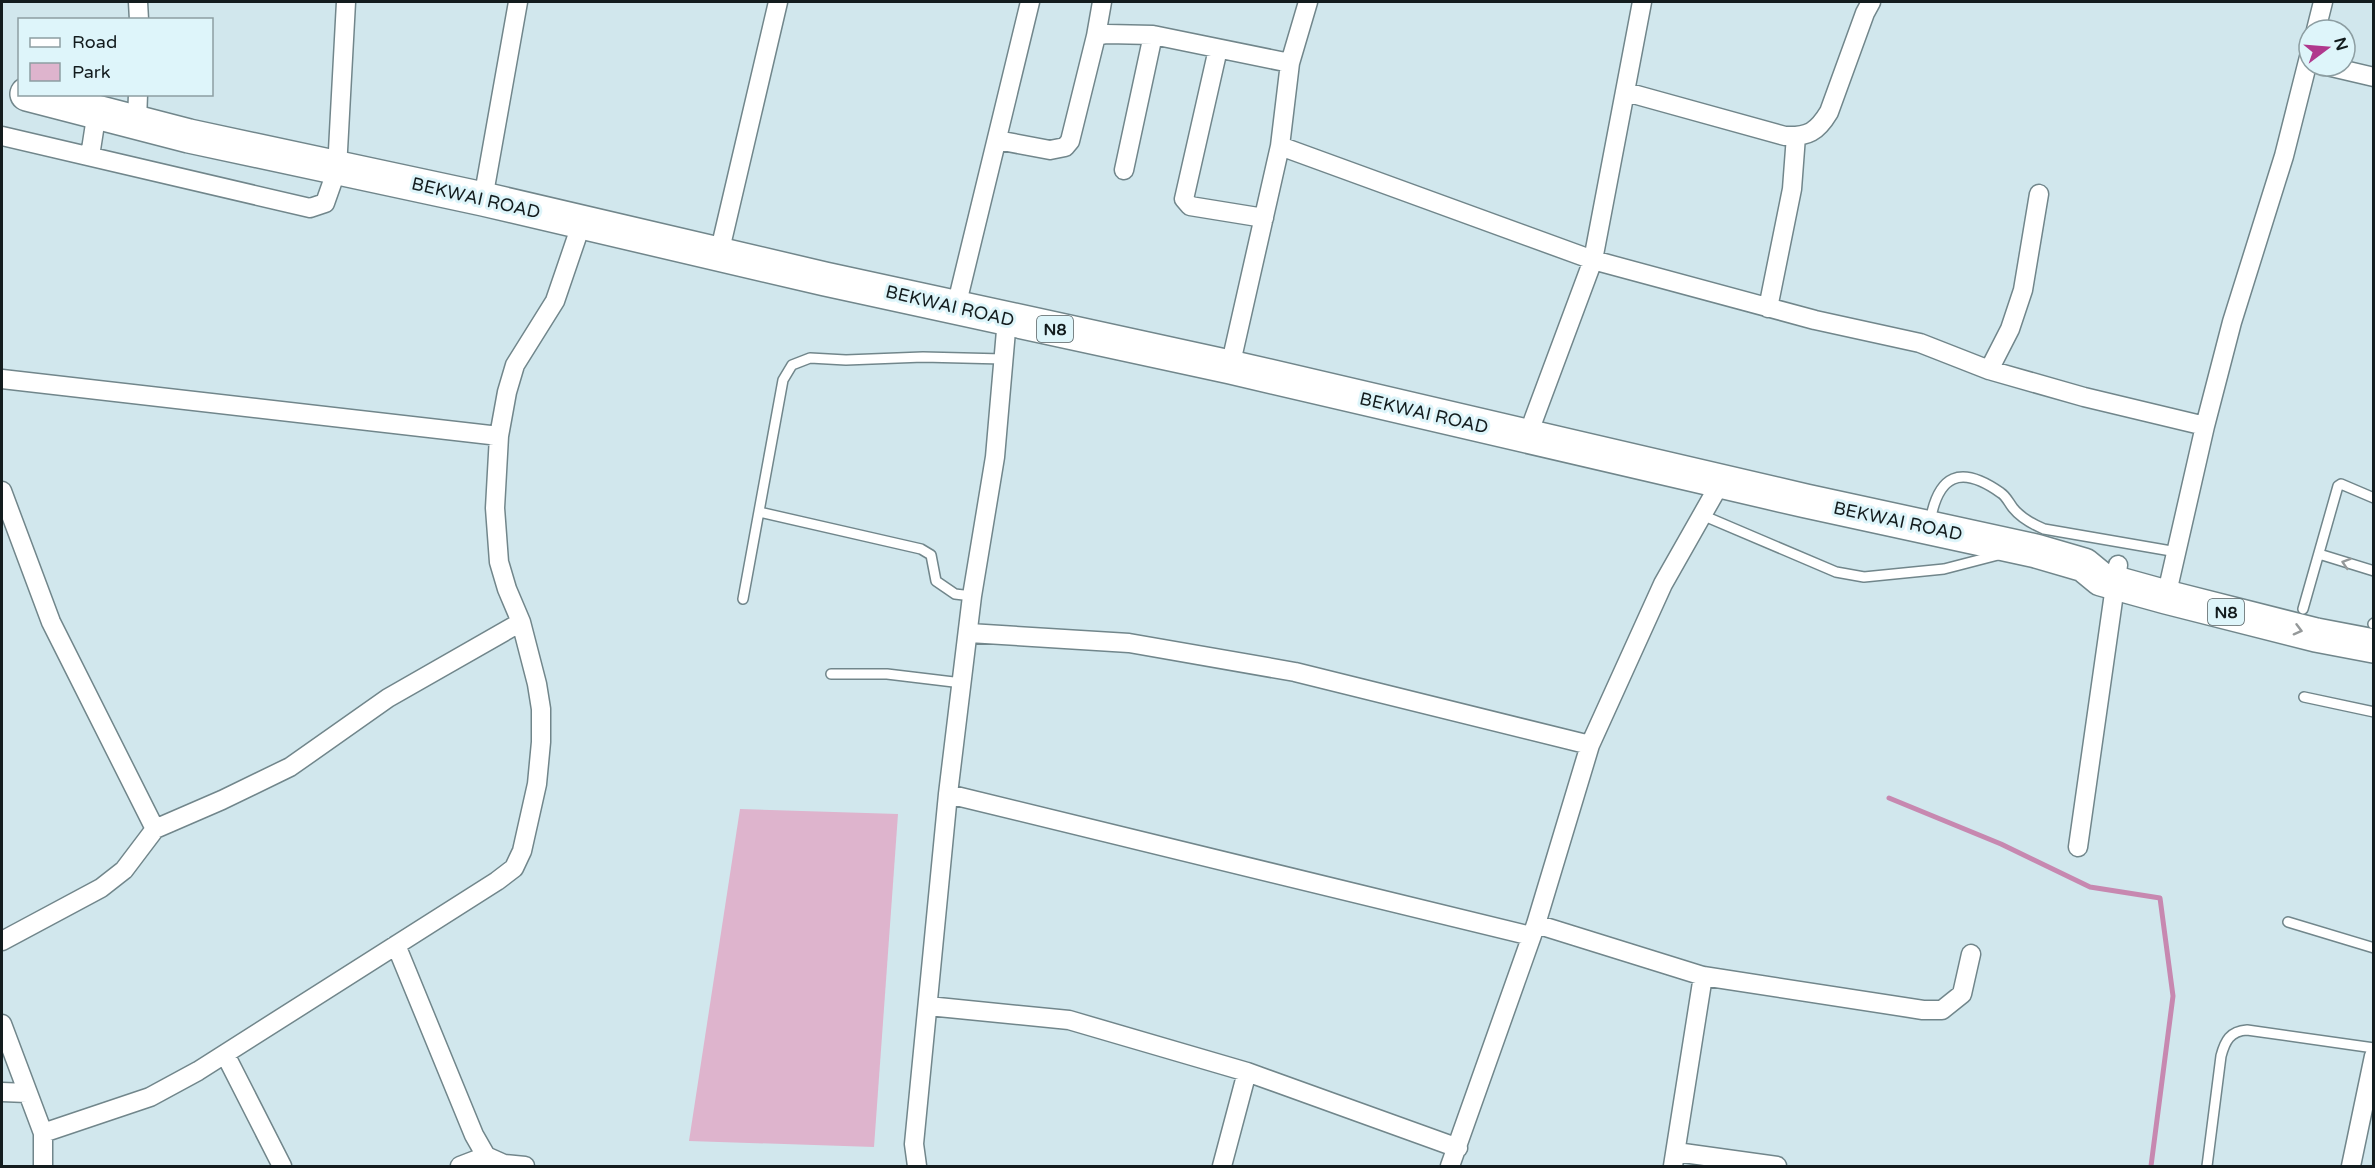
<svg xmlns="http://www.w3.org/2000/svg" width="2375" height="1168" viewBox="0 0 2375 1168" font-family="'Varela Round',sans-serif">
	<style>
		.green { fill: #deb4cd }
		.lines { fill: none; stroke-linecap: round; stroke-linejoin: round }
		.stream { stroke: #c788b0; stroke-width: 5 }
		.lane-casing { stroke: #71868b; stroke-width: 12 }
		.street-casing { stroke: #71868b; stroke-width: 21 }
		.highway-casing { stroke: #71868b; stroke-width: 36 }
		.lane { stroke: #fff; stroke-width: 9 }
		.street { stroke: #fff; stroke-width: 18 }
		.highway { stroke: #fff; stroke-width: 33 }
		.oneway { stroke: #95999a }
		.labels { text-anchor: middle; stroke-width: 6; stroke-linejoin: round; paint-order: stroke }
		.shield { fill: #def5fa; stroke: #505d60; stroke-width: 1.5 }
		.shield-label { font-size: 16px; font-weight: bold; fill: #131c1e }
		.street-label { font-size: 18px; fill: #131c1e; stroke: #def5fa }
	</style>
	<rect width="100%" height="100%" fill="#d1e7ed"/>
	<path class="green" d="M 740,809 L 898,814 L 874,1147 L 689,1141 Z"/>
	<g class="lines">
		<path class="stream" d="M 1889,798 L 2001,844 L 2090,887 L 2160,898 L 2173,996 L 2151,1166"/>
		<defs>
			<path id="lane" d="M 759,512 L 921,549 L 931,555 L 936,581 L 955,594 L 972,596
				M 1702,515 L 1836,572 L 1864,577 L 1944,569 L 1998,555
				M 1930,522 C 1938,475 1960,464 2001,493 C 2006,496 2009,503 2013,508 C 2021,518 2032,524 2044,529 L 2177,552
				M 2319,554 L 2374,571
				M 743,599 L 783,380 L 792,365 L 810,358 L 846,360 L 923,357 L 1003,359
				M 2303,609 L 2338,486 L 2341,484 L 2374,498
				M 2373,624 L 2374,623
				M 831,674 L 887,674 L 962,683
				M 2304,697 L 2374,712
				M 2288,922 L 2374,948
				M 2207,1166 L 2221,1056 C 2225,1041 2230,1031 2247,1030 L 2374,1048"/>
			<path id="street" d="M 138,2 L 139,20
				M 2316,30 L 2323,2
				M 1096,36 L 1102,2
				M 1218,49 L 1184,199 L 1190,206 L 1264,218
				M 2327,66 L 2374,77
				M 1626,92 L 1785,136 C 1808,137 1817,132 1829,112 L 1865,13 L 1871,2
				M 137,121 L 138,94
				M 2,136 L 310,208 L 325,203 L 337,169 L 346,2
				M 997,140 L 1050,150 L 1065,147 L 1070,141 L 1096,36 L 1107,34 L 1153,35 L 1290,63
				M 1280,146 L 1593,260 L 1815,320 L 1920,343 L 1989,370 L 2084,397 L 2205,426
				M 90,156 L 97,111
				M 1124,170 L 1153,35
				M 483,199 L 518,2
				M 719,254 L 778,2
				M 956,307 L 1030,2
				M 1768,308 L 1792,189 L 1796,136
				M 1230,367 L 1280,146 L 1290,63 L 1308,2
				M 1989,370 L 2010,329 L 2023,290 L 2039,194
				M 2,379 L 499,436
				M 1527,437 L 1593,260 L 1642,2
				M 2,491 L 51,622 L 155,829
				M 2166,597 L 2205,426 L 2232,322 L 2284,156 L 2309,57
				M 969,633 L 1129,643 L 1295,672 L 1590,745
				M 948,794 L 1531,936
				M 2078,847 L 2118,565
				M 1536,924 L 1703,976 L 1923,1010 L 1942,1010 L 1962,994 L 1971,954
				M 2,941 L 101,888 L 124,870 L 155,829 L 222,800 L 290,767 L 388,698 L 521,622
				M 396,945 L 474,1135 L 486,1156 L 504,1164 L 525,1166
				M 928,1006 L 1069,1020 L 1247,1072 L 1458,1148
				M 2,1024 L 43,1133 L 43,1166
				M 225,1054 L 282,1166
				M 2,1092 L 27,1093
				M 43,1133 L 150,1097 L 198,1071 L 497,881 L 514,868 L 522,851 L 537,784 L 541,742 L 541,709 L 537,684 L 521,622 L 507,589 L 499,562 L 495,508 L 499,436 L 507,392 L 515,365 L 555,301 L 582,222
				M 1676,1152 L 1777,1166
				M 460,1166 L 486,1156
				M 917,1166 L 914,1144 L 948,794 L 972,596 L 995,457 L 1007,319
				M 1222,1166 L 1247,1072
				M 1450,1166 L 1536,924 L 1590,745 L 1663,584 L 1722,480
				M 1673,1166 L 1703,976
				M 2351,1166 L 2374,1056"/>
			<path id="highway" d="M 27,94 L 189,136 L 483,199 L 825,279 L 1230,367 L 1806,501 L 2036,551 L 2084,565 L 2101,579 L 2166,597 L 2316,635 L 2374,646"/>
		</defs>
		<use href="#lane" class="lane-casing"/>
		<use href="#street" class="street-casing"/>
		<use href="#highway" class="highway-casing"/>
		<use href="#lane" class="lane"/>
		<use href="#street" class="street"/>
		<use href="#highway" class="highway"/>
	</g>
	<defs><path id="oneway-chevron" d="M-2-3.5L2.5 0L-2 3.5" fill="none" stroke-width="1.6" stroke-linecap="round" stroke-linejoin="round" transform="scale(1.5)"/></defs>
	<g class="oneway">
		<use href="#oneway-chevron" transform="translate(2346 563) rotate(-162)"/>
		<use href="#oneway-chevron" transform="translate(2298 630) rotate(15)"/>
	</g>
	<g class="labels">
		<g class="shield">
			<rect x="1037" y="316" width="36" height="26" rx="4.5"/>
			<rect x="2208" y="599" width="36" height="26" rx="4.5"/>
		</g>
		<g class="shield-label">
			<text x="1055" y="335">N8</text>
			<text x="2226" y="618">N8</text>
		</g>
		<g class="street-label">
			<text transform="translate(476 198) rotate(13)" y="6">BEKWAI ROAD</text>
			<text transform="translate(950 306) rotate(13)" y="6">BEKWAI ROAD</text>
			<text transform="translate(1424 413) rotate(13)" y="6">BEKWAI ROAD</text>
			<text transform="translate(1898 521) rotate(12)" y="6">BEKWAI ROAD</text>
		</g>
	</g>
	<rect width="2375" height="1168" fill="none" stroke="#131c1e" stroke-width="6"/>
	<rect x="18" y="18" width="195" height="78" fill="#def5fa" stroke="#8d9ea2" stroke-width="1.5"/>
	<rect x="30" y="38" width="30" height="9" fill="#ffffff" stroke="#8d9ea2" stroke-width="1.5"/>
	<text x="72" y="48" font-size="18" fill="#131c1e">Road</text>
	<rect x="30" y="63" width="30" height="18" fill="#deb4cd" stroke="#8d9ea2" stroke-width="1.5"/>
	<text x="72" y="78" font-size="18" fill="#131c1e">Park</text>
	<g transform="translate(2327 48) rotate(74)"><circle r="28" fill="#def5fa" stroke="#8d9ea2" stroke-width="1.5"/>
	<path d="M0-4.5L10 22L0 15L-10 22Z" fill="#b0388d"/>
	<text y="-9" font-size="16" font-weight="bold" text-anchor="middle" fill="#131c1e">N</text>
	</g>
</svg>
